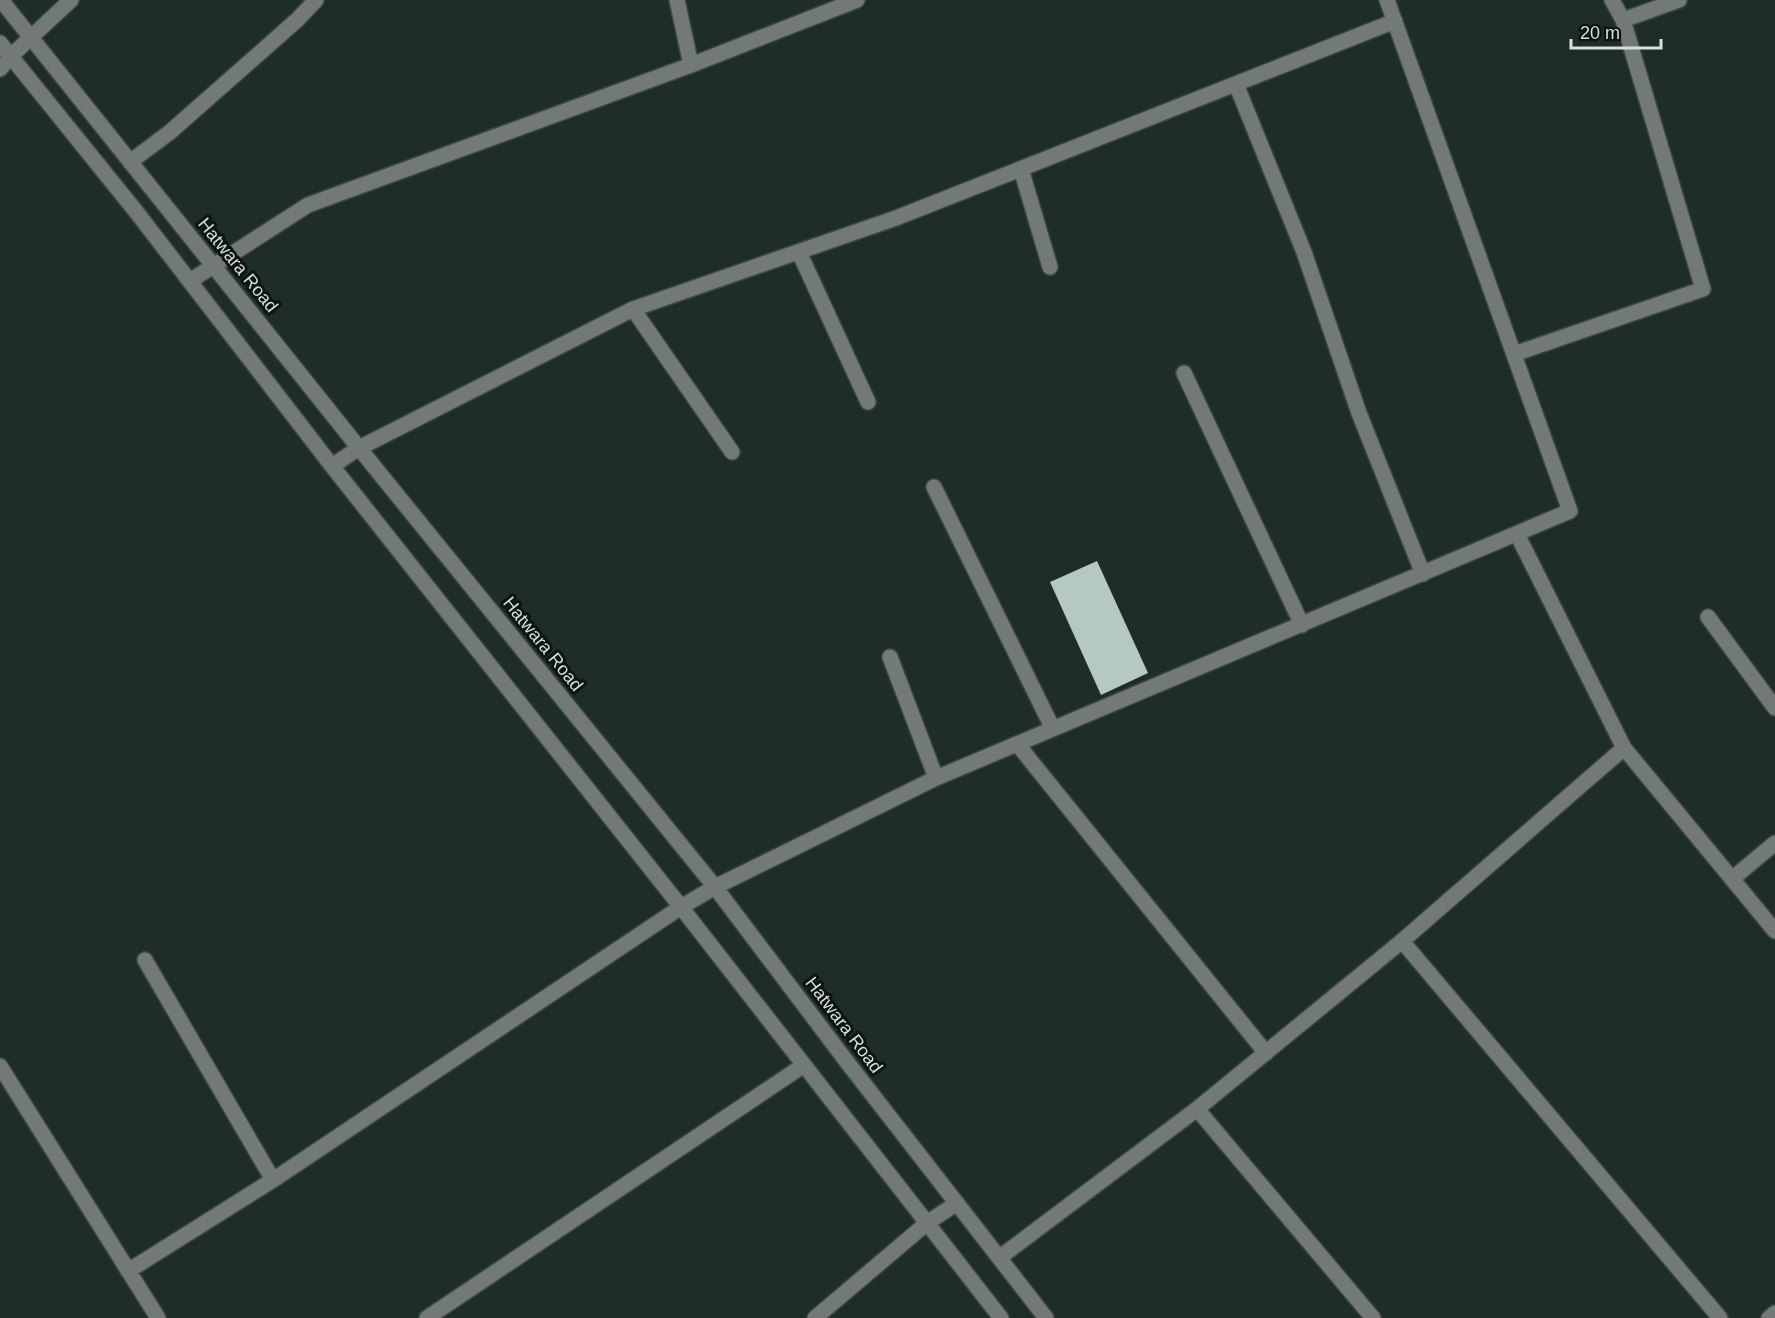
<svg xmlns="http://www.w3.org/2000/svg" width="1775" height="1318" viewBox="0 0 1775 1318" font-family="Arial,sans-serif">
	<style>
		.building { fill: #b5c8c2 }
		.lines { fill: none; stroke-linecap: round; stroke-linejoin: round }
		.minor-casing { stroke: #3b4946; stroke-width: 18 }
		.minor { stroke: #727977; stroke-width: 15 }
		.labels { text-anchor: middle; stroke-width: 6; stroke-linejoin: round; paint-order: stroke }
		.street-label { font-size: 18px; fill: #d6dfdc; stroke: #0d1412 }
	</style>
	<rect width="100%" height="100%" fill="#1e2d29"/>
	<path class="building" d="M 1097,561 L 1148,673 L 1101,695 L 1050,582 Z"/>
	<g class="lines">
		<defs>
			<path id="minor" d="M 1,0 L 359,448 L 715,887 L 847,1062 L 1046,1318
				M 677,0 L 691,65
				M 1623,20 L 1679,0
				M 0,43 L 138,214 L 332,466 L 681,907 L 1001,1318
				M 0,69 L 11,56 L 71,0
				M 1236,84 L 1304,252 L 1359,413 L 1423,574
				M 130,162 L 170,132 L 297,20 L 316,0
				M 1021,169 L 1050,267
				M 799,252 L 868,402
				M 190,281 L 308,205 L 691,65 L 857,0
				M 633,309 L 732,452
				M 1514,354 L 1703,289 L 1623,20 L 1612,0
				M 1184,373 L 1302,625
				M 332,466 L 359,448 L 633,309 L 896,218 L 1395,21
				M 934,487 L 1053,729
				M 1517,534 L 1624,748 L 1775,931
				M 1708,617 L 1775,708
				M 890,657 L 936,778
				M 1018,745 L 1266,1053
				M 1732,879 L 1775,843
				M 1402,941 L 1624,748
				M 145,960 L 273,1180
				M 0,1066 L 158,1318
				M 1197,1109 L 1373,1318
				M 999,1258 L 1197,1109 L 1402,941 L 1720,1318
				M 128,1271 L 273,1180 L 681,907 L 715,887 L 936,778 L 1570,511 L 1387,0
				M 427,1318 L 804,1065
				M 815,1318 L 927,1223 L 957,1203
				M 1769,1318 L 1775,1313"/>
		</defs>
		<use href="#minor" class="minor-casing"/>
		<use href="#minor" class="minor"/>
	</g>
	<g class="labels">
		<g class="street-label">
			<text transform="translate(238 265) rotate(51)" y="6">Hatwara Road</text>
			<text transform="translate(543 644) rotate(51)" y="6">Hatwara Road</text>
			<text transform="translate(844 1025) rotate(53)" y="6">Hatwara Road</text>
		</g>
	</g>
	<path d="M1571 39v9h90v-9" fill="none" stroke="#d6dfdc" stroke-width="3"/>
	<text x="1580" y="39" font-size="18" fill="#d6dfdc" stroke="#0d1412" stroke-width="4.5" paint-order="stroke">20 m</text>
</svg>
